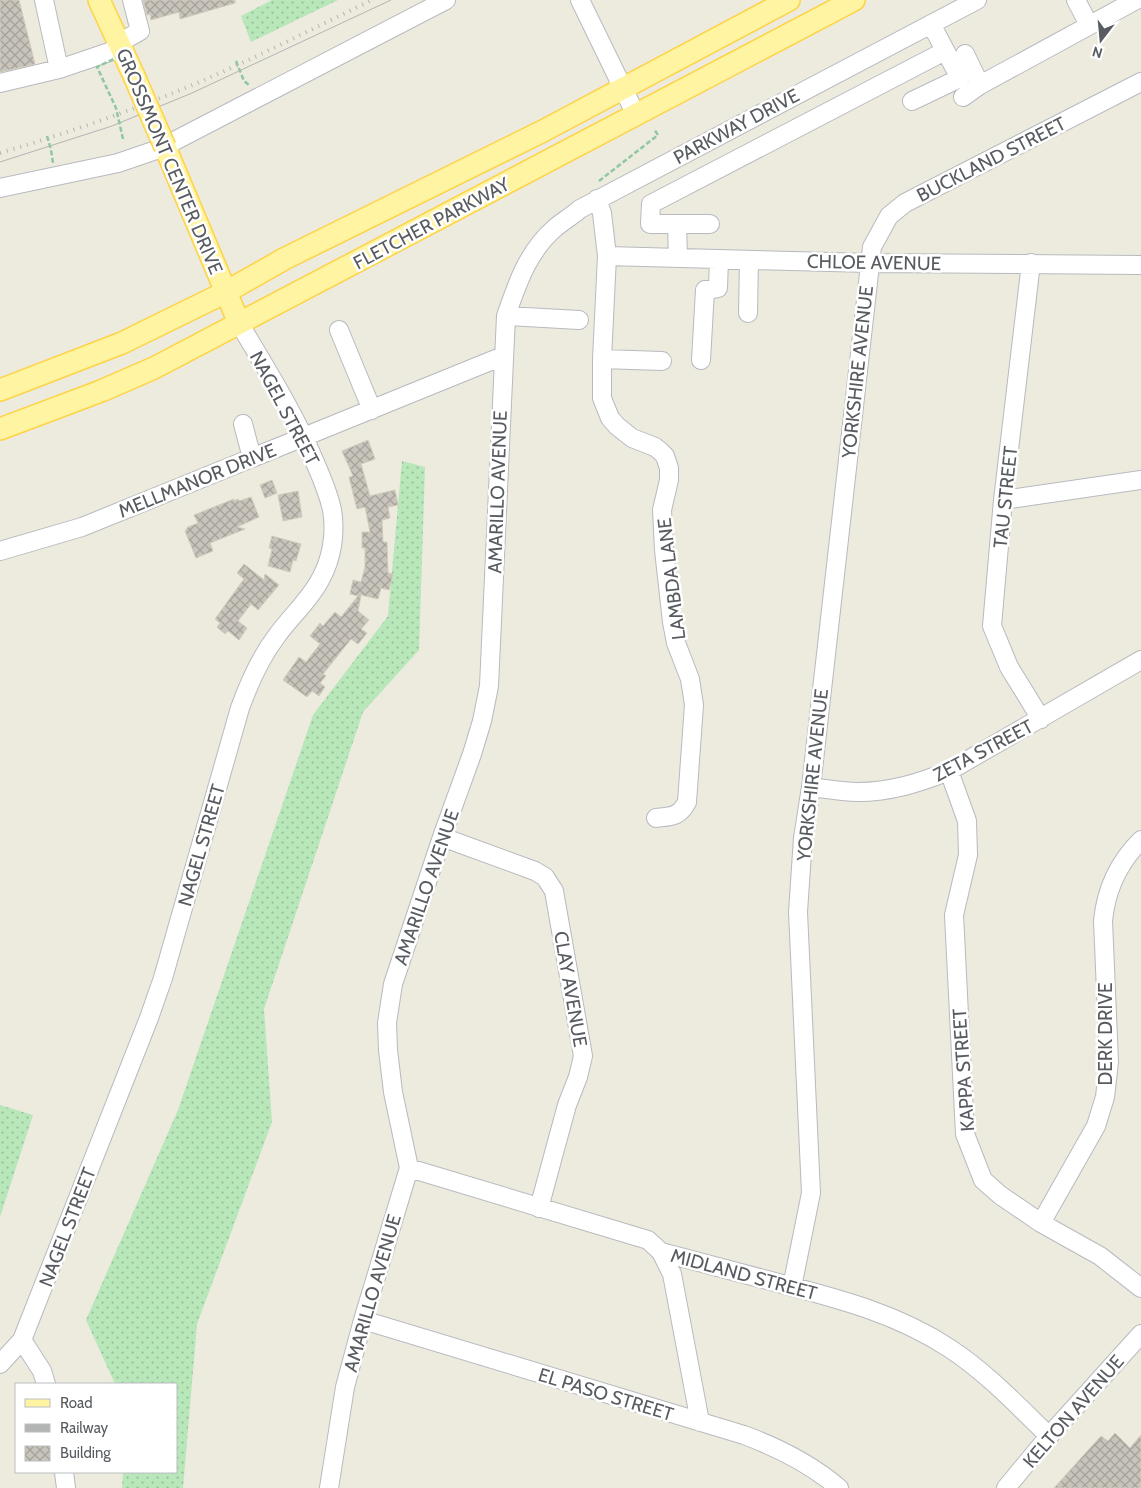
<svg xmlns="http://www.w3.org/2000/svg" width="1141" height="1488" viewBox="0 0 1141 1488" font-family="Cabin,sans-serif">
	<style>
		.grass { fill: url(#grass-dots) }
		.building { fill: url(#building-cross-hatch); stroke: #d2ccbc }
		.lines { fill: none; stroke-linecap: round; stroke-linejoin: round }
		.minor-casing { stroke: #b7babf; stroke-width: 20 }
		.major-casing { stroke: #fed346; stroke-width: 24 }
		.path { stroke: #8fc7a2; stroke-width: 2.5; stroke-dasharray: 5 2.5; stroke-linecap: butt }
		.minor { stroke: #fff; stroke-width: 18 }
		.major { stroke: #fff4a1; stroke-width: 21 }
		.tram { stroke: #b3b4b4; stroke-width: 1 }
		.rail { stroke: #b3b4b4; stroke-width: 4; stroke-dasharray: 1 6; stroke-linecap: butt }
		.major-bridge-casing { stroke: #fed346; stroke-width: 24; stroke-linecap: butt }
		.path-bridge { stroke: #8fc7a2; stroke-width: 2.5; stroke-dasharray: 5 2.5; stroke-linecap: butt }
		.major-bridge { stroke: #fff4a1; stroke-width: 21 }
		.labels { text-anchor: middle; stroke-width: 5; stroke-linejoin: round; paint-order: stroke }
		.street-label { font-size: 19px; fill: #585c61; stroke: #fff }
	</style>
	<defs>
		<pattern id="grass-dots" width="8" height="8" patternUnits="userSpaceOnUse" patternTransform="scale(1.25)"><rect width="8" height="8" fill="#b8e7ba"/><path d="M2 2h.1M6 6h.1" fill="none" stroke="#98be9b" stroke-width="1.8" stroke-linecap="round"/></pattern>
		<pattern id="building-cross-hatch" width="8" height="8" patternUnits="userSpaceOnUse" patternTransform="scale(1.25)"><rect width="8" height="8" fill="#c8c4bb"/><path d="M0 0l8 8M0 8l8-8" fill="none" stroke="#a5a29b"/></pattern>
	</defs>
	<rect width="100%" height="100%" fill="#edeade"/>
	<path class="grass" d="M 272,0 L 338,0 L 251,42 L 241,16 Z
		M 402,461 L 425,467 L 419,650 L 363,712 L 264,1009 L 272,1122 L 197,1324 L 183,1488 L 122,1488 L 123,1472 L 176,1472 L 176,1384 L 115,1384 L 86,1320 L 178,1110 L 313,715 L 388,616 Z
		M 0,1105 L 33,1115 L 0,1217 Z"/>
	<path class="building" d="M 0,0 L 19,0 L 35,64 L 0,72 Z
		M 143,0 L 235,0 L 235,3 L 180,19 L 179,12 L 151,20 L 150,14 L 147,15 Z
		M 368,440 L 375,459 L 361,464 L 370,496 L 395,490 L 398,505 L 388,507 L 390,518 L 382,520 L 383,542 L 387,542 L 388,573 L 393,574 L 389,590 L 381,588 L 378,599 L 361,595 L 358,611 L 369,620 L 361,629 L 367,633 L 358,644 L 351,639 L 323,674 L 326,676 L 320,683 L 325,687 L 319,696 L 312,691 L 307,697 L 283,680 L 299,657 L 306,662 L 320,644 L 310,636 L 320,623 L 323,626 L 335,612 L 341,617 L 358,596 L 350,594 L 353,580 L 361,582 L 365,567 L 365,548 L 362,548 L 362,532 L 370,532 L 365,507 L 357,509 L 349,477 L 353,476 L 342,451 Z
		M 272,480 L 277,493 L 265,498 L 260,485 Z
		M 298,491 L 302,517 L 283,521 L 278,495 Z
		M 251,497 L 259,517 L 237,527 L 245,529 L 210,543 L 213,551 L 196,558 L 185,531 L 188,527 L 198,523 L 194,515 L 234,499 L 234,501 L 238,499 L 239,501 Z
		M 272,536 L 301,544 L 296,561 L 293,560 L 290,572 L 268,566 L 272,549 L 269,548 Z
		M 244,564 L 264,580 L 265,574 L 279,585 L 258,610 L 251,604 L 238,621 L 247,628 L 239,640 L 228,631 L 225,634 L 217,627 L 220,623 L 215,619 L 244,579 L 237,573 Z
		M 1115,1433 L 1130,1448 L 1141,1435 L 1141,1488 L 1054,1488 L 1101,1436 L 1108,1441 Z"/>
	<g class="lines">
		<defs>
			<path id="minor" d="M 44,0 L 59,69 L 121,48
				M 580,0 L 636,115
				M 1076,0 L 1089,25
				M 119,43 L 140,31 L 132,0
				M 965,54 L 980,85
				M 0,83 L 59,69
				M 963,97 L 980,85 L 1136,0
				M 912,101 L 960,78 L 931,24
				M 0,188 L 118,163 L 159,149 L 446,0
				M 597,199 L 602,213 L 607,256 L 602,359 L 602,398 L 610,418 L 617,426 L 632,438 L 655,447 L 660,451 L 665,456 L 669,468 L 669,480 L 662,510 L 664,550 L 672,622 L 676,643 L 690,679 L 694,705 L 687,802 C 679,817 672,816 656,818
				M 677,224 L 710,224
				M 607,256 L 869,263 L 1141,265
				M 678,258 L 677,224 L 650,224 L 651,204 L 945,51
				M 1031,263 L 1003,500 L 992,626 L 1009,667 L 1041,719
				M 748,313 L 749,260
				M 506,316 L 579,320
				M 339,330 L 372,410
				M 602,359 L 662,361
				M 701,360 L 705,290 L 718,288 L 719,259
				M 243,424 L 252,458
				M 1003,500 L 1141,480
				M 0,551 L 82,527 L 503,356
				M 949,771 L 967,821 L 968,855 L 954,915 L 965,1134 L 983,1180 L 1000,1195 L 1041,1223 L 1100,1256 L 1141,1288
				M 811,787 C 826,789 842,792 858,792 C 890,792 919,783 949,771 L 1141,660
				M 442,837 L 535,871 L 545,877 L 554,891 L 583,1056 L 578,1077 L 567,1105 L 539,1208
				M 409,1168 L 648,1240 L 661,1252 C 703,1263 744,1274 786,1285 C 843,1300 899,1315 949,1348 C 986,1372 1017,1405 1049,1436
				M 1041,1223 L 1096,1126 L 1105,1097 L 1109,1062 L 1103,921 C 1106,889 1118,863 1141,840
				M 661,1252 L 672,1274 L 700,1422
				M 792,1287 L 811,1193 L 798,912 L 803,838 L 811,787 L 872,247 L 889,216 L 905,203 L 1141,82
				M 363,1320 L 744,1435 C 779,1448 811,1464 839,1488
				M 0,1364 L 22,1340
				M 46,1384 L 42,1371 L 22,1340 L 149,1018 L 163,978 L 240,708 C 249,683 260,658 276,637 C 290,617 309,601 320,580 C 332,559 336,533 332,510 C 329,495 323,481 317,467 C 296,416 267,370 239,323
				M 64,1472 L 66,1488
				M 329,1488 L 345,1387 L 363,1320 L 409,1168 L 393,1092 L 388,1050 L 387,1023 L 393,984 L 442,837 L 472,754 L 482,721 L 489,686 L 506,316 C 517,284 528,251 555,228 C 563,221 572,216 580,209 L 977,0
				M 1006,1488 L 1049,1436 L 1141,1334"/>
			<path id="major" d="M 99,0 L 134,76
				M 165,147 L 239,323
				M 0,390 L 122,343 L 226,292 L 284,259 L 543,131 L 789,0
				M 0,429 L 101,391 L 154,368 L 854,0"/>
		</defs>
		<use href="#minor" class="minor-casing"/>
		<use href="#major" class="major-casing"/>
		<path class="path" d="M 236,61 L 244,81 L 249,85
			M 47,136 L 51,150 L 53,163
			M 599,181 L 658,135 L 654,129"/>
		<use href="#minor" class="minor"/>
		<use href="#major" class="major"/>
		<path class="tram" d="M 0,162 L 112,126 L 192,93 L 391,0"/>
		<path class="rail" d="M 0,153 C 65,134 128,112 190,86 C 252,60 312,29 372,0"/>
		<defs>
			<path id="major-bridge" d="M 134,76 L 165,147"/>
		</defs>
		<use href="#major-bridge" class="major-bridge-casing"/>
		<path class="path-bridge" d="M 123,139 L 116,108 L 97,67 L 124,54"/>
		<use href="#major-bridge" class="major-bridge"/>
	</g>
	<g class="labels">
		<g class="street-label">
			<text transform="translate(736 126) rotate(-28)" y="7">PARKWAY DRIVE</text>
			<text transform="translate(991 159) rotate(-27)" y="7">BUCKLAND STREET</text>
			<text transform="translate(170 161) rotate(67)" y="7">GROSSMONT CENTER DRIVE</text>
			<text transform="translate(431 223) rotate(-28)" y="7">FLETCHER PARKWAY</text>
			<text transform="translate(874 262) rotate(1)" y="7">CHLOE AVENUE</text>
			<text transform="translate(857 372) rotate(-84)" y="7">YORKSHIRE AVENUE</text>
			<text transform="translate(285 408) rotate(62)" y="7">NAGEL STREET</text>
			<text transform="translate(197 480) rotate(-22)" y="7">MELLMANOR DRIVE</text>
			<text transform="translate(497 492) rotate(-88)" y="7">AMARILLO AVENUE</text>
			<text transform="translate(1005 497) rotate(-84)" y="7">TAU STREET</text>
			<text transform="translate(671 579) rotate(-97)" y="7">LAMBDA LANE</text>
			<text transform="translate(983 750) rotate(-28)" y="7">ZETA STREET</text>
			<text transform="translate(812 775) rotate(-84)" y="7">YORKSHIRE AVENUE</text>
			<text transform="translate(201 845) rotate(-74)" y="7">NAGEL STREET</text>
			<text transform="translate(426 887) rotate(-71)" y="7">AMARILLO AVENUE</text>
			<text transform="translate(571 989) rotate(80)" y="7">CLAY AVENUE</text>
			<text transform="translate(1105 1034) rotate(-90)" y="7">DERK DRIVE</text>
			<text transform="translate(963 1070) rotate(-94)" y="7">KAPPA STREET</text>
			<text transform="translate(67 1227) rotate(-69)" y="7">NAGEL STREET</text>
			<text transform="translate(744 1274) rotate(15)" y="7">MIDLAND STREET</text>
			<text transform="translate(372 1293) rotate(-74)" y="7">AMARILLO AVENUE</text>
			<text transform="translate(606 1394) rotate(17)" y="7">EL PASO STREET</text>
			<text transform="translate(1073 1411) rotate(-49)" y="7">KELTON AVENUE</text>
		</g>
	</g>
	<rect x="15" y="1383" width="162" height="90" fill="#ffffff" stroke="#bcbec0"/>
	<rect x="25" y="1399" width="25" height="8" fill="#fff4a1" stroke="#bcbec0"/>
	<text x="60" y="1408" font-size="15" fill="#585c61">Road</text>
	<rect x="25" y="1424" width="25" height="8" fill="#b3b4b4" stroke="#bcbec0"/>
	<text x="60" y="1433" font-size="15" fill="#585c61">Railway</text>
	<rect x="25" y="1446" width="25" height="15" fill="url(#building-cross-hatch)" stroke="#bcbec0"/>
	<text x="60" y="1458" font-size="15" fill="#585c61">Building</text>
	<g transform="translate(1101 40) rotate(196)" stroke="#ffffff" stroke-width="4" paint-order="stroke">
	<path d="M0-4L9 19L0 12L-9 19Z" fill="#585c61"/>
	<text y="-8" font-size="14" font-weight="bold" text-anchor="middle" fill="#585c61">N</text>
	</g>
</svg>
